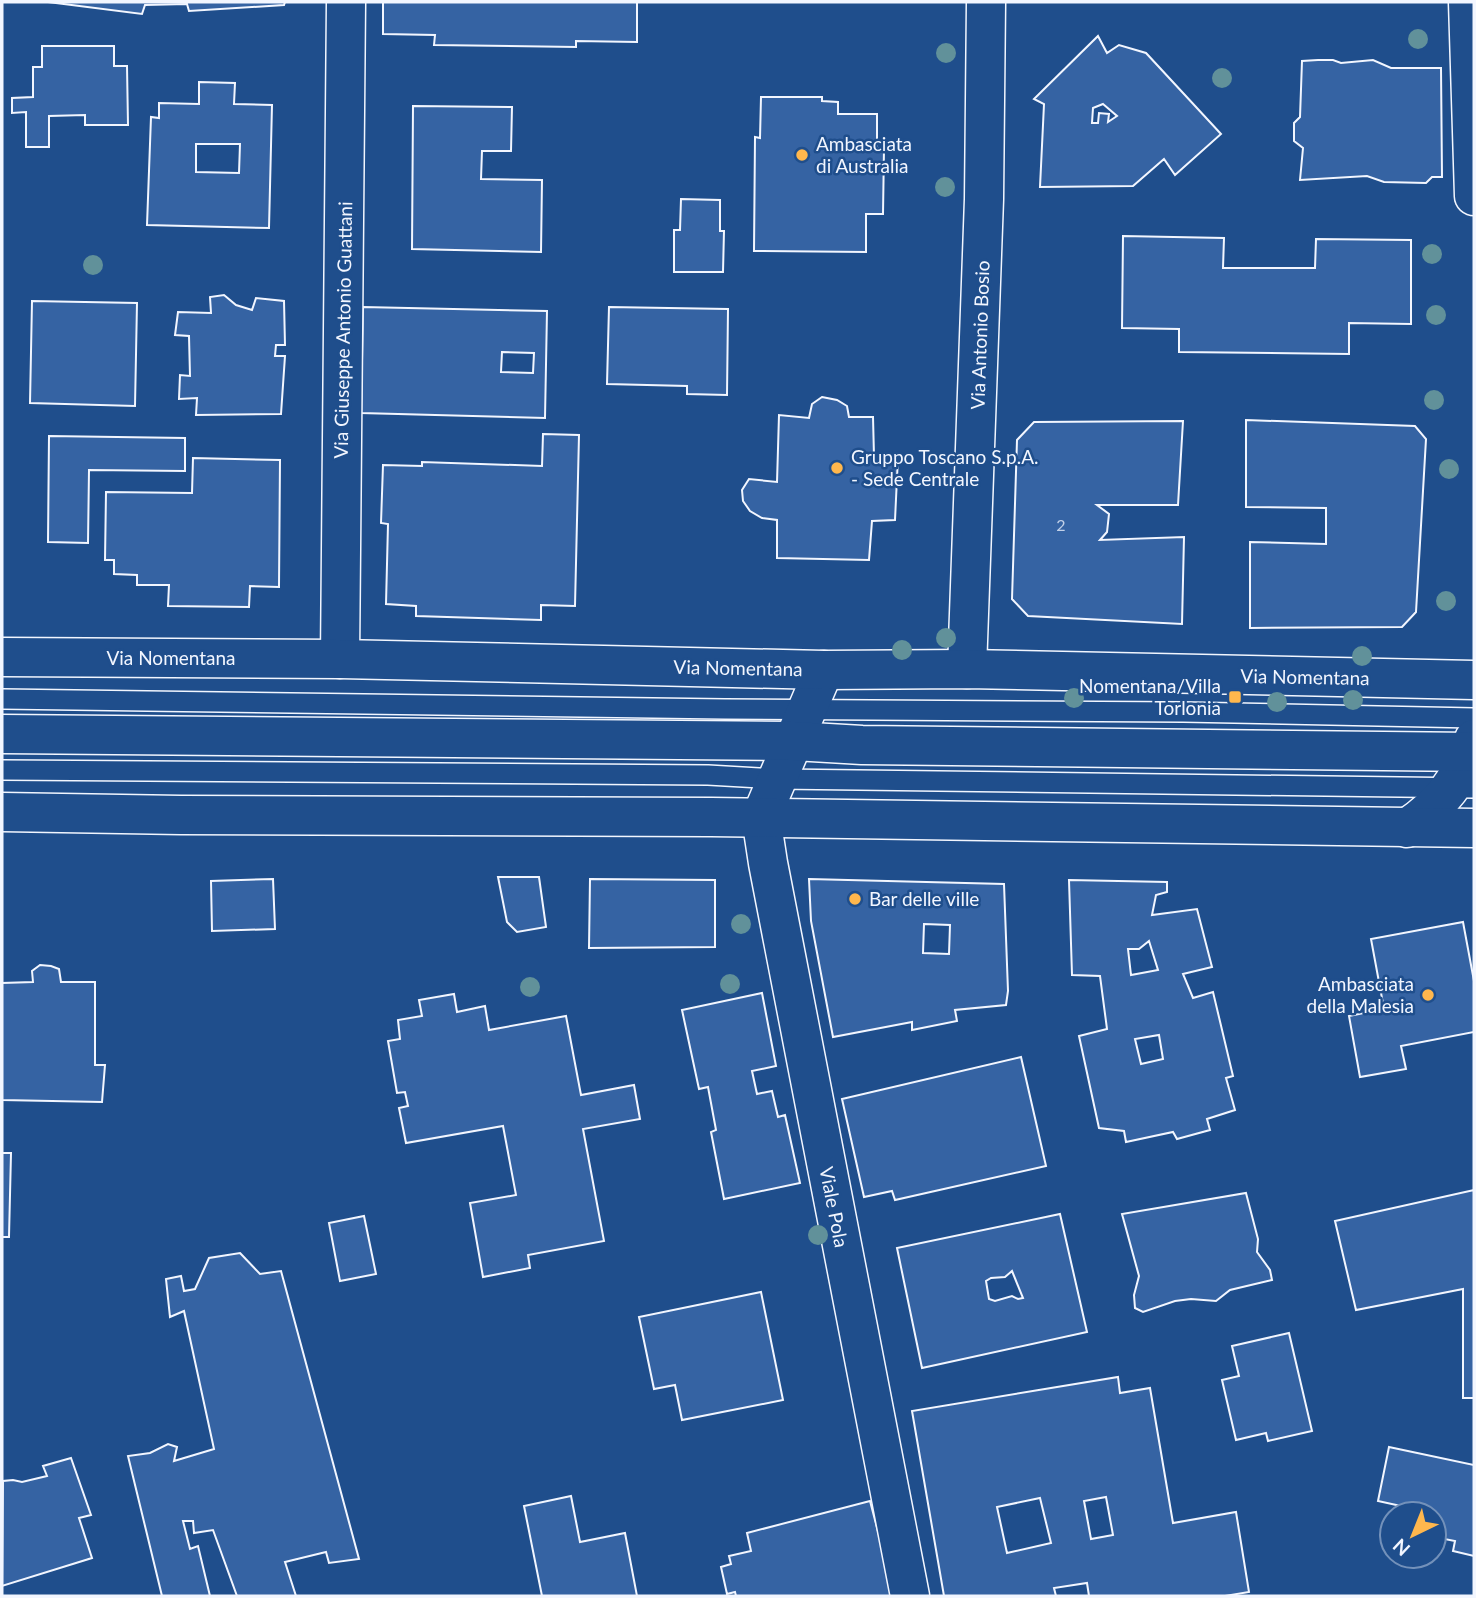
<svg xmlns="http://www.w3.org/2000/svg" width="1476" height="1598" viewBox="0 0 1476 1598" font-family="Lato,sans-serif">
	<style>
		.building { fill: #3563a3; stroke: #f2f6ff; stroke-width: 2; fill-rule: evenodd }
		.lines { fill: none; stroke-linecap: round; stroke-linejoin: round }
		.service-casing { stroke: #f2f6ff; stroke-width: 22 }
		.minor-casing { stroke: #f2f6ff; stroke-width: 41 }
		.tertiary-casing { stroke: #f2f6ff; stroke-width: 41 }
		.secondary-casing { stroke: #f2f6ff; stroke-width: 41 }
		.service { stroke: #1f4e8c; stroke-width: 19 }
		.minor { stroke: #1f4e8c; stroke-width: 38 }
		.tertiary { stroke: #1f4e8c; stroke-width: 38 }
		.secondary { stroke: #1f4e8c; stroke-width: 38 }
		.tree { fill: #61919a }
		.poi-dot { fill: #ffb74d; stroke: #1f4e8c; stroke-width: 2.5 }
		.labels { text-anchor: middle; stroke-width: 5; stroke-linejoin: round; paint-order: stroke }
		.number-label { font-size: 16px; fill: #c3d1e8 }
		.poi-label { font-size: 19px; fill: #f2f6ff; stroke: #1f4e8c; text-anchor: start }
		.street-label { font-size: 19px; fill: #f2f6ff; stroke: #1f4e8c }
	</style>
	<rect width="100%" height="100%" fill="#1f4e8c"/>
	<path class="building" d="M 48,2 L 285,2 L 284,5 L 189,11 L 187,4 L 145,5 L 142,14 Z
		M 383,2 L 637,2 L 637,42 L 576,41 L 576,47 L 434,45 L 435,35 L 383,34 Z
		M 1098,36 L 1107,53 L 1119,45 L 1146,53 L 1221,134 L 1175,175 L 1164,159 L 1133,186 L 1040,187 L 1044,104 L 1034,99 ZM 1103,104 L 1117,116 L 1108,122 L 1109,114 L 1099,113 L 1098,123 L 1092,123 L 1093,108 Z
		M 42,46 L 114,46 L 114,66 L 127,66 L 128,125 L 85,125 L 85,115 L 49,116 L 49,147 L 26,147 L 26,112 L 12,113 L 12,98 L 33,97 L 33,67 L 42,67 Z
		M 1318,60 L 1333,60 L 1341,63 L 1373,60 L 1391,68 L 1441,68 L 1442,177 L 1432,177 L 1426,183 L 1384,182 L 1367,176 L 1300,180 L 1303,148 L 1294,141 L 1294,123 L 1300,117 L 1302,61 Z
		M 199,82 L 235,83 L 234,104 L 272,105 L 269,228 L 147,225 L 151,117 L 159,118 L 159,103 L 199,104 ZM 196,144 L 240,144 L 239,173 L 196,172 Z
		M 761,97 L 822,97 L 822,101 L 838,102 L 838,114 L 877,114 L 877,148 L 884,148 L 883,214 L 866,214 L 866,252 L 754,251 L 755,137 L 760,138 Z
		M 413,106 L 512,107 L 511,151 L 482,151 L 481,179 L 542,180 L 541,252 L 412,249 Z
		M 681,199 L 720,200 L 720,231 L 724,231 L 723,272 L 674,272 L 674,230 L 680,230 Z
		M 1123,236 L 1224,238 L 1223,268 L 1315,268 L 1316,239 L 1411,240 L 1411,324 L 1349,323 L 1349,354 L 1179,352 L 1179,329 L 1122,328 Z
		M 224,295 L 236,305 L 252,310 L 256,298 L 284,301 L 285,345 L 276,345 L 275,356 L 285,356 L 281,414 L 196,415 L 197,398 L 179,399 L 180,375 L 190,376 L 189,336 L 175,335 L 178,312 L 211,313 L 210,297 Z
		M 32,301 L 137,303 L 135,406 L 30,403 Z
		M 363,307 L 547,311 L 545,418 L 361,413 ZM 502,352 L 534,353 L 533,373 L 501,372 Z
		M 609,307 L 728,309 L 727,395 L 687,394 L 687,386 L 607,384 Z
		M 822,397 L 837,400 L 847,406 L 849,417 L 873,417 L 874,456 L 898,457 L 895,520 L 872,521 L 869,560 L 777,558 L 777,520 L 762,518 L 750,511 L 743,501 L 742,490 L 749,479 L 777,482 L 779,415 L 809,418 L 812,404 Z
		M 1246,420 L 1415,426 L 1426,439 L 1416,612 L 1402,627 L 1250,628 L 1250,542 L 1326,544 L 1326,508 L 1246,507 Z
		M 1183,421 L 1178,505 L 1097,505 L 1109,514 L 1107,532 L 1100,540 L 1184,537 L 1182,624 L 1028,616 L 1012,599 L 1017,440 L 1034,422 Z
		M 543,434 L 579,435 L 575,606 L 541,605 L 541,620 L 416,616 L 416,606 L 386,604 L 388,524 L 381,523 L 383,465 L 422,466 L 422,462 L 542,466 Z
		M 49,436 L 185,438 L 185,471 L 89,470 L 88,543 L 48,542 Z
		M 193,458 L 280,460 L 279,587 L 250,586 L 249,607 L 168,606 L 169,585 L 137,585 L 137,575 L 114,574 L 114,560 L 105,560 L 106,492 L 192,493 Z
		M 498,877 L 539,877 L 546,927 L 517,932 L 507,922 Z
		M 273,879 L 275,929 L 212,931 L 211,881 Z
		M 590,879 L 715,880 L 715,947 L 589,948 Z
		M 809,879 L 1004,884 L 1008,991 L 1006,1005 L 955,1010 L 957,1021 L 912,1030 L 912,1022 L 833,1037 L 811,921 ZM 924,924 L 950,925 L 949,954 L 923,953 Z
		M 1069,880 L 1167,882 L 1167,892 L 1156,895 L 1152,915 L 1197,909 L 1212,967 L 1183,974 L 1193,998 L 1213,992 L 1233,1076 L 1226,1078 L 1235,1110 L 1207,1119 L 1210,1130 L 1177,1139 L 1173,1132 L 1126,1142 L 1124,1131 L 1099,1128 L 1079,1036 L 1107,1029 L 1100,976 L 1072,975 ZM 1149,941 L 1158,970 L 1131,975 L 1128,949 L 1139,949 ZM 1159,1035 L 1163,1059 L 1141,1064 L 1135,1039 Z
		M 1463,922 L 1474,981 L 1474,1032 L 1401,1046 L 1406,1069 L 1360,1077 L 1349,1016 L 1384,1009 L 1371,939 Z
		M 40,965 L 51,966 L 59,969 L 61,982 L 95,982 L 95,1065 L 105,1065 L 102,1102 L 2,1100 L 2,983 L 33,982 L 32,971 Z
		M 762,993 L 776,1066 L 752,1071 L 757,1094 L 772,1091 L 778,1117 L 785,1115 L 800,1183 L 724,1199 L 711,1132 L 716,1130 L 708,1087 L 699,1089 L 682,1010 Z
		M 454,994 L 457,1012 L 485,1006 L 489,1030 L 566,1016 L 581,1095 L 634,1085 L 640,1119 L 583,1129 L 604,1241 L 528,1255 L 530,1268 L 483,1277 L 470,1203 L 516,1195 L 503,1126 L 406,1143 L 399,1108 L 408,1106 L 405,1092 L 397,1093 L 388,1041 L 400,1039 L 398,1020 L 422,1016 L 419,1000 Z
		M 1021,1057 L 1046,1166 L 895,1200 L 892,1191 L 864,1197 L 842,1099 Z
		M 2,1153 L 11,1153 L 9,1237 L 2,1237 Z
		M 1474,1190 L 1474,1398 L 1463,1398 L 1463,1289 L 1356,1310 L 1335,1221 Z
		M 1246,1193 L 1258,1239 L 1257,1252 L 1270,1270 L 1272,1280 L 1230,1290 L 1216,1301 L 1191,1299 L 1175,1301 L 1143,1312 L 1135,1308 L 1134,1295 L 1139,1276 L 1122,1214 Z
		M 1060,1214 L 1087,1332 L 922,1368 L 897,1248 ZM 1012,1271 L 1023,1298 L 1018,1299 L 1012,1296 L 995,1301 L 989,1299 L 986,1281 L 991,1278 L 1005,1277 Z
		M 364,1216 L 376,1274 L 340,1281 L 329,1223 Z
		M 240,1253 L 260,1274 L 281,1271 L 359,1559 L 329,1563 L 326,1552 L 285,1562 L 296,1596 L 237,1596 L 213,1530 L 194,1533 L 193,1521 L 183,1521 L 190,1549 L 198,1546 L 210,1596 L 162,1596 L 128,1456 L 150,1453 L 168,1444 L 177,1447 L 174,1461 L 214,1449 L 184,1311 L 170,1317 L 166,1279 L 181,1276 L 184,1291 L 195,1289 L 209,1258 Z
		M 761,1292 L 783,1400 L 682,1420 L 675,1385 L 654,1389 L 639,1317 Z
		M 1289,1333 L 1312,1431 L 1268,1441 L 1266,1433 L 1236,1440 L 1222,1380 L 1239,1376 L 1232,1346 Z
		M 1118,1377 L 1120,1393 L 1150,1388 L 1173,1523 L 1236,1512 L 1249,1592 L 1225,1596 L 1089,1596 L 1087,1583 L 1054,1588 L 1056,1596 L 944,1596 L 912,1411 ZM 1106,1497 L 1113,1535 L 1091,1539 L 1084,1501 ZM 1040,1498 L 1051,1543 L 1007,1553 L 997,1507 Z
		M 1389,1447 L 1474,1465 L 1474,1556 L 1453,1551 L 1455,1541 L 1434,1537 L 1434,1514 L 1399,1514 L 1401,1506 L 1378,1501 Z
		M 71,1458 L 91,1515 L 79,1518 L 92,1558 L 2,1586 L 3,1481 L 13,1480 L 22,1482 L 47,1476 L 43,1466 Z
		M 571,1496 L 580,1542 L 625,1533 L 637,1596 L 542,1596 L 524,1506 Z
		M 870,1501 L 895,1596 L 736,1596 L 735,1592 L 727,1594 L 721,1567 L 731,1564 L 729,1556 L 751,1551 L 747,1533 Z"/>
	<g class="lines">
		<defs>
			<path id="service" d="M 2,699 L 725,709 L 1183,712 L 1474,718
				M 2,770 L 708,775 L 778,779 L 1474,788"/>
			<path id="minor" d="M 1468,2 L 1474,196
				M 340,659 L 346,2
				M 967,669 L 984,199 L 986,2
				M 824,670 L 761,817 L 768,863 L 910,1596
				M 1407,828 C 1442,804 1461,779 1474,739"/>
			<path id="tertiary" d="M 2,657 L 340,659 L 824,670 L 967,669 L 1474,680
				M 2,812 L 181,815 L 711,817 L 1474,828"/>
			<path id="secondary" d="M 2,734 L 794,741 L 862,745 L 1474,752"/>
		</defs>
		<use href="#service" class="service-casing"/>
		<use href="#minor" class="minor-casing"/>
		<use href="#tertiary" class="tertiary-casing"/>
		<use href="#secondary" class="secondary-casing"/>
		<use href="#service" class="service"/>
		<use href="#minor" class="minor"/>
		<use href="#tertiary" class="tertiary"/>
		<use href="#secondary" class="secondary"/>
	</g>
	<g class="tree">
		<circle cx="1418" cy="39" r="10"/>
		<circle cx="946" cy="53" r="10"/>
		<circle cx="1222" cy="78" r="10"/>
		<circle cx="945" cy="187" r="10"/>
		<circle cx="1432" cy="254" r="10"/>
		<circle cx="93" cy="265" r="10"/>
		<circle cx="1436" cy="315" r="10"/>
		<circle cx="1434" cy="400" r="10"/>
		<circle cx="1449" cy="469" r="10"/>
		<circle cx="1446" cy="601" r="10"/>
		<circle cx="946" cy="638" r="10"/>
		<circle cx="902" cy="650" r="10"/>
		<circle cx="1362" cy="656" r="10"/>
		<circle cx="1074" cy="698" r="10"/>
		<circle cx="1353" cy="700" r="10"/>
		<circle cx="1277" cy="702" r="10"/>
		<circle cx="741" cy="924" r="10"/>
		<circle cx="730" cy="984" r="10"/>
		<circle cx="530" cy="987" r="10"/>
		<circle cx="818" cy="1235" r="10"/>
	</g>
	<g class="poi-dot">
		<circle cx="802" cy="155" r="7"/>
		<circle cx="837" cy="468" r="7"/>
		<rect x="1228" y="690" width="14" height="14" rx="3.5"/>
		<circle cx="855" cy="899" r="7"/>
		<circle cx="1428" cy="995" r="7"/>
	</g>
	<g class="labels">
		<g class="number-label">
			<text x="1061" y="531">2</text>
		</g>
		<g class="poi-label">
			<text x="816" y="151">Ambasciata<tspan x="816" dy="22">di Australia</tspan></text>
			<text x="851" y="464">Gruppo Toscano S.p.A.<tspan x="851" dy="22">- Sede Centrale</tspan></text>
			<text x="1221" y="693" text-anchor="end">Nomentana/Villa<tspan x="1221" dy="22">Torlonia</tspan></text>
			<text x="869" y="906">Bar delle ville</text>
			<text x="1414" y="991" text-anchor="end">Ambasciata<tspan x="1414" dy="22">della Malesia</tspan></text>
		</g>
		<g class="street-label">
			<text transform="translate(343 330) rotate(-89)" y="7">Via Giuseppe Antonio Guattani</text>
			<text transform="translate(980 335) rotate(-88)" y="7">Via Antonio Bosio</text>
			<text x="171" y="665">Via Nomentana</text>
			<text transform="translate(738 668) rotate(1)" y="7">Via Nomentana</text>
			<text transform="translate(1305 677) rotate(1)" y="7">Via Nomentana</text>
			<text transform="translate(834 1207) rotate(79)" y="7">Viale Pola</text>
		</g>
	</g>
	<rect width="1476" height="1598" fill="none" stroke="#f2f6ff" stroke-width="7"/>
	<g transform="translate(1413 1535) rotate(223)"><circle r="33" fill="#1f4e8c" stroke="#7391ba" stroke-width="2"/>
	<path d="M0-5L12 26L0 18L-12 26Z" fill="#ffb74d"/>
	<text y="-10" font-size="19" font-weight="bold" text-anchor="middle" fill="#f2f6ff">N</text>
	</g>
</svg>
